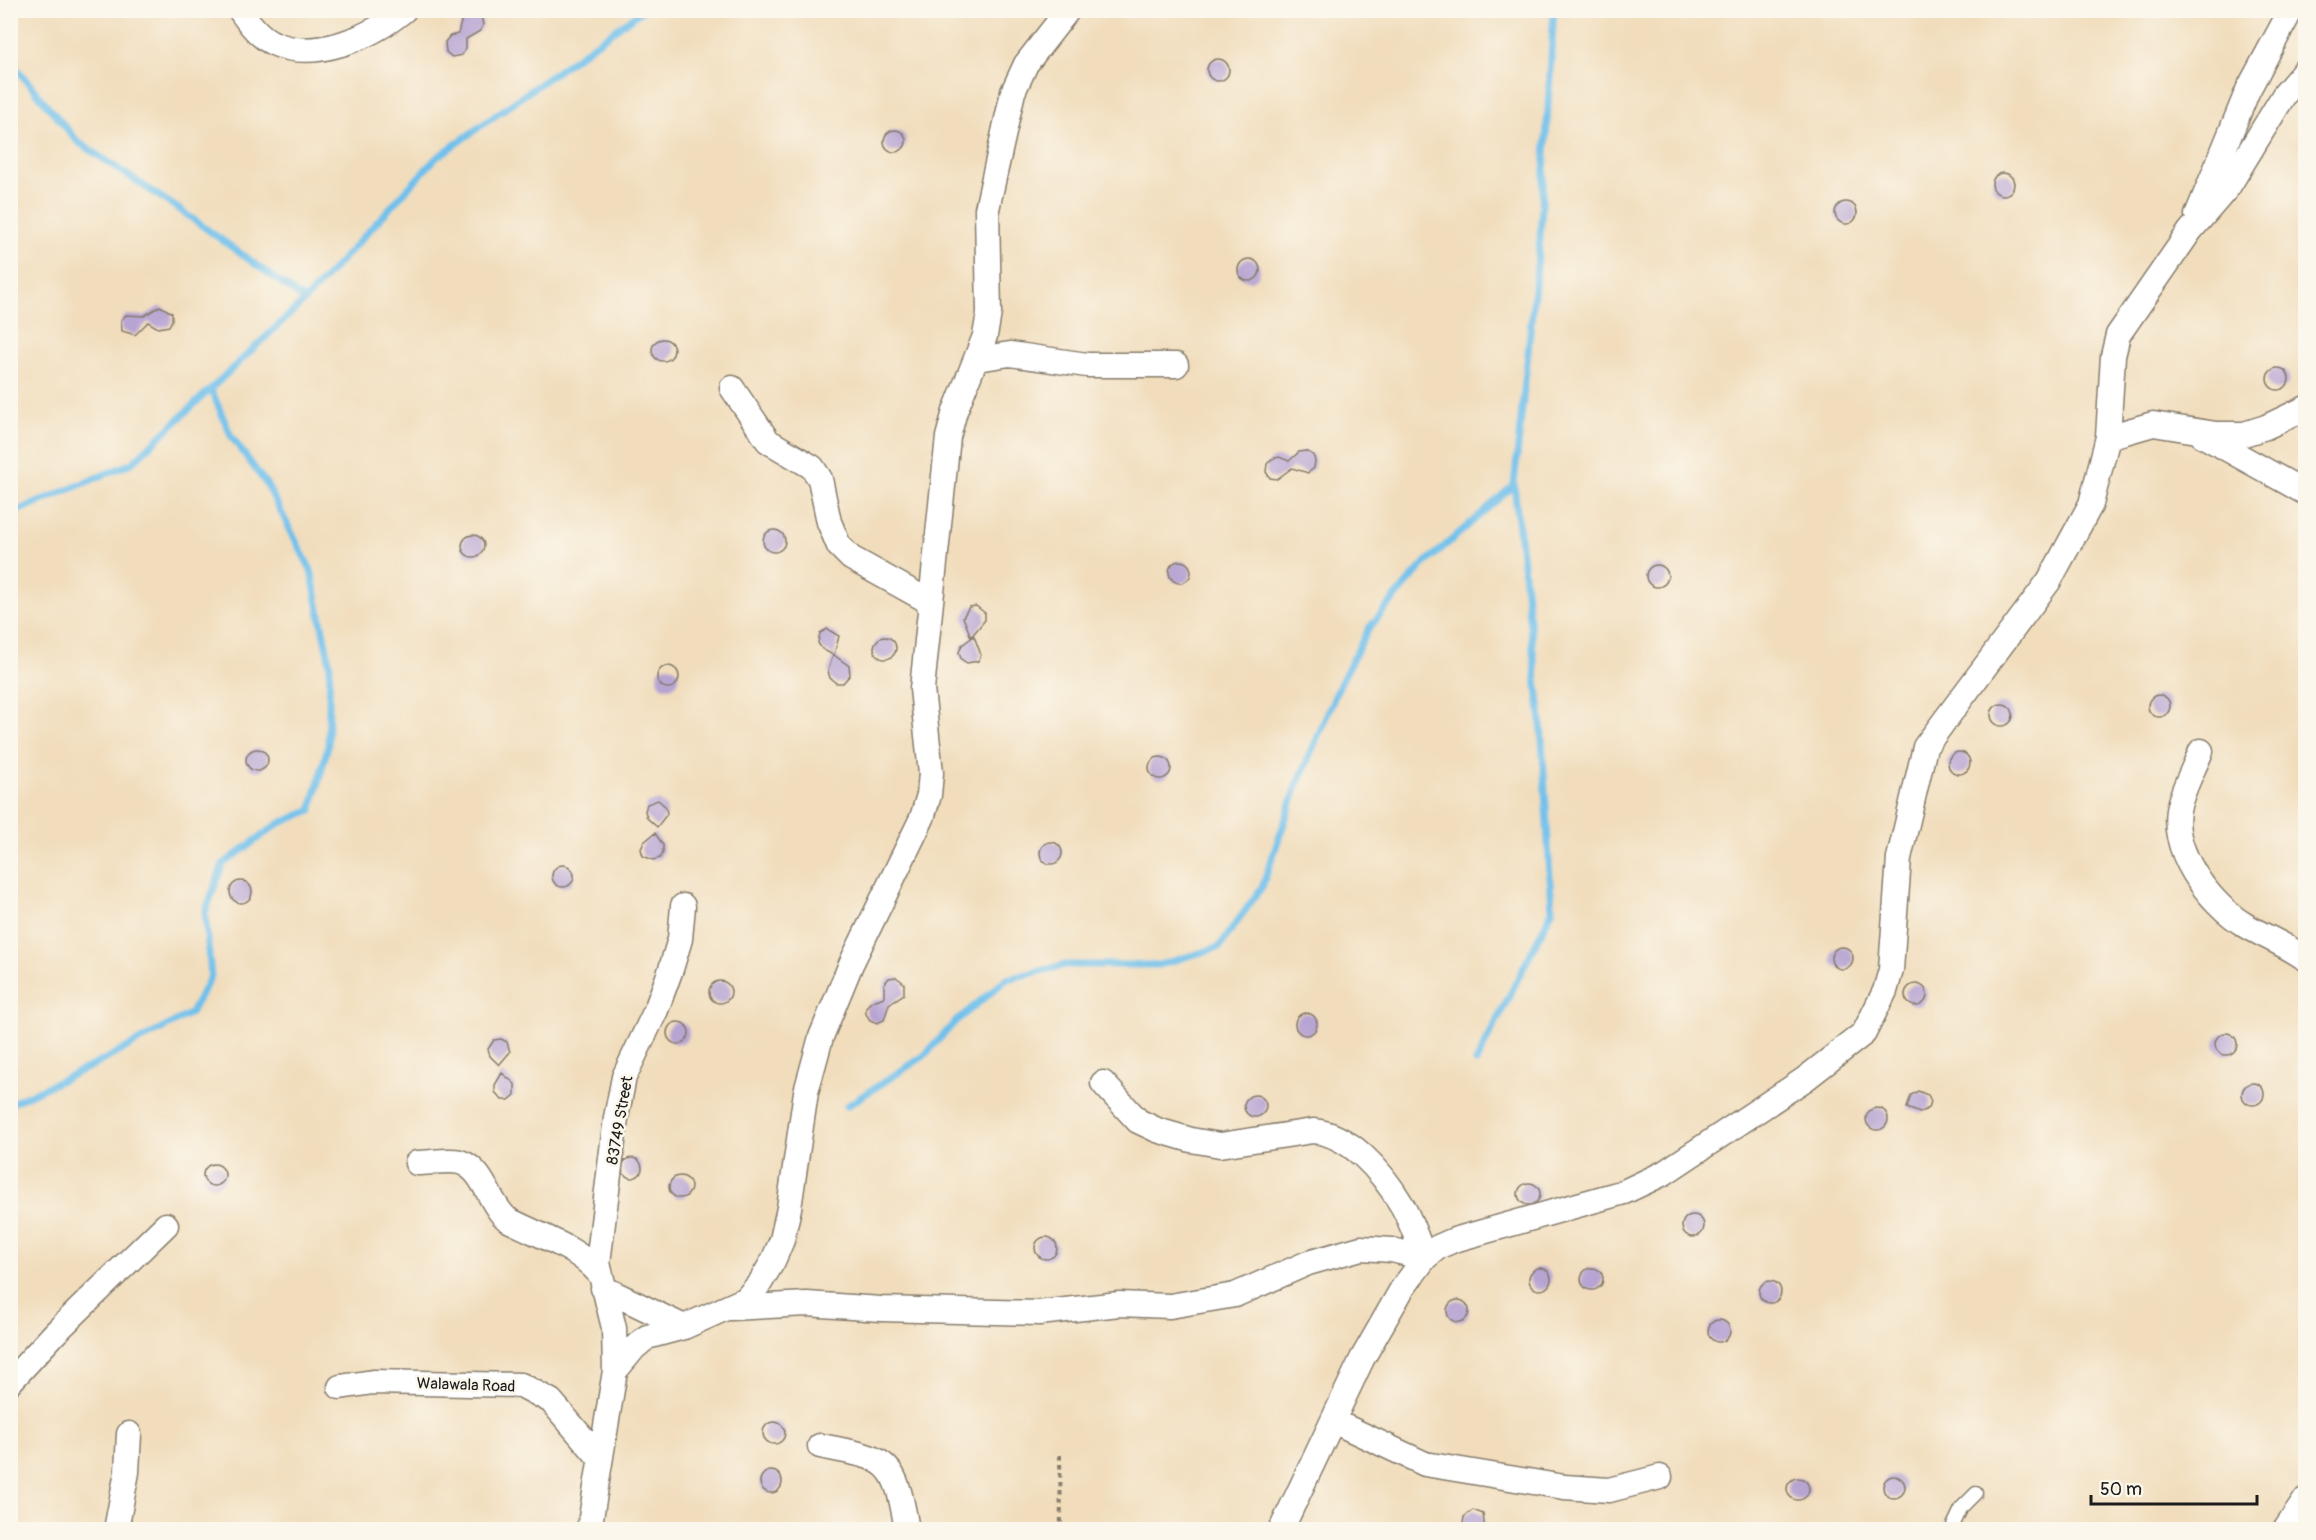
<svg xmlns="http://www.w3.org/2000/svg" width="2316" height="1540" viewBox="0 0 2316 1540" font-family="Pangolin,sans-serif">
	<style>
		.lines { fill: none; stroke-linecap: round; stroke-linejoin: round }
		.stream { stroke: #70c0eb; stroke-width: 7 }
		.building { fill: #b7a4d3 }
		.service-casing { stroke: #867c6c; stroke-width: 15 }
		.minor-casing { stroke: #867c6c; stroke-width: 27 }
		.path { stroke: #867c6c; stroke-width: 4; stroke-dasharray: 4.5 4.5; stroke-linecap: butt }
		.service { stroke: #fff; stroke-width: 12 }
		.minor { stroke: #fff; stroke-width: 24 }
		.labels { text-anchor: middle; stroke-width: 5; stroke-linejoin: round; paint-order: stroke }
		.street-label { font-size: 16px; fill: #1c1c1c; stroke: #fbf7ec }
	</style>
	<rect width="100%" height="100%" fill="#fbf7ec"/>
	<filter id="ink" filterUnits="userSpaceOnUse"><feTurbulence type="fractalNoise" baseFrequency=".0167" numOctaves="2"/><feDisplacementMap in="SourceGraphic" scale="12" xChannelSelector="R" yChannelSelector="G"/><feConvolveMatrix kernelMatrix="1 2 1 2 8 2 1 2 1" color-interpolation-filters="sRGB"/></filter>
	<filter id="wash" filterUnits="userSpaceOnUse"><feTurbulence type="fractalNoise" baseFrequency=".008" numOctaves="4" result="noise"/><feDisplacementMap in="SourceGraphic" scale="24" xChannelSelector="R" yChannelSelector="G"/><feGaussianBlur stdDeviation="1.35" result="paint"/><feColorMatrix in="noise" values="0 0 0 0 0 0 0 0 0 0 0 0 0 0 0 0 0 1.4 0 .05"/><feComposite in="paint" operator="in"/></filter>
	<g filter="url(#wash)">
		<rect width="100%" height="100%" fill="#f1ddbc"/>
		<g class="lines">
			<path class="stream" d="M 10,61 L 78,142 L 183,212 L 305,300
				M 10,514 L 132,463 L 305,300 L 436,158 L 643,10
				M 1476,1062 L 1552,911 L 1541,721 L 1514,485 L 1540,238 L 1554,10
				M 10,1104 L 100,1062 L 191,1013 L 211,976 L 205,913 L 223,864 L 278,824 L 311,810 L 328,746 L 330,665 L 311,570 L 267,485 L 231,436 L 211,389
				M 847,1106 L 924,1056 L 955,1022 L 1007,979 L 1065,965 L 1159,965 L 1219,947 L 1262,887 L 1298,783 L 1340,684 L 1369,628 L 1422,566 L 1514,485"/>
		</g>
		<g id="blocks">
			<path class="building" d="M 471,12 L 481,15 L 483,25 L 480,31 L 466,39 L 466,48 L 462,55 L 452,57 L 446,52 L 445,42 L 450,36 L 458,34 L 462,18 Z
				M1207 70a11 11 0 1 1 22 0a11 11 0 1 1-22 0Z
				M884 141a11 11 0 1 1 22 0a11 11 0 1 1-22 0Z
				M1992 184a11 11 0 1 1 22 0a11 11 0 1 1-22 0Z
				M1835 213a11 11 0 1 1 22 0a11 11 0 1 1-22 0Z
				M1238 270a11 11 0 1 1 22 0a11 11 0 1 1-22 0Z
				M 160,306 L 172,313 L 172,320 L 169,326 L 158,328 L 148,322 L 135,335 L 122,331 L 121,320 L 126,315 L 144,316 Z
				M652 350a11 11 0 1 1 22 0a11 11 0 1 1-22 0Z
				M2267 379a11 11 0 1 1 22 0a11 11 0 1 1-22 0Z
				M 1306,451 L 1313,455 L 1315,461 L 1314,468 L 1308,473 L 1292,468 L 1277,479 L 1270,478 L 1266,472 L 1267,464 L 1272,459 L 1279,457 L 1289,461 L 1299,452 Z
				M763 541a11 11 0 1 1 22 0a11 11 0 1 1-22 0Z
				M462 546a11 11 0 1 1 22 0a11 11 0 1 1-22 0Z
				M1169 572a11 11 0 1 1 22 0a11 11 0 1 1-22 0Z
				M1646 576a11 11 0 1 1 22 0a11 11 0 1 1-22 0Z
				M 976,606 L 985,613 L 985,620 L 971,637 L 963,617 L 969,607 Z
				M 827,629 L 839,636 L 834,655 L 849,666 L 850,675 L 843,683 L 836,683 L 830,678 L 828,671 L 833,655 L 822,649 L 818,643 L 820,633 Z
				M 974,636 L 981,655 L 978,661 L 967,663 L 961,659 L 959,652 L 962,645 Z
				M874 648a11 11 0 1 1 22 0a11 11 0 1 1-22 0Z
				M657 677a11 11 0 1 1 22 0a11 11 0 1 1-22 0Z
				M2148 706a11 11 0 1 1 22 0a11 11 0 1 1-22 0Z
				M1991 715a11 11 0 1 1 22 0a11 11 0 1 1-22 0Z
				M246 760a11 11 0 1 1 22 0a11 11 0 1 1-22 0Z
				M1948 763a11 11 0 1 1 22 0a11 11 0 1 1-22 0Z
				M1149 768a11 11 0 1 1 22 0a11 11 0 1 1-22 0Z
				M 658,800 L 666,807 L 667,814 L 657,827 L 647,818 L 645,811 L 647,804 Z
				M 655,833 L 663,845 L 663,852 L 660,858 L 653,860 L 643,856 L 641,849 L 644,842 Z
				M1040 853a11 11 0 1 1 22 0a11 11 0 1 1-22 0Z
				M552 876a11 11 0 1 1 22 0a11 11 0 1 1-22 0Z
				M230 892a11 11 0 1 1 22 0a11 11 0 1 1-22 0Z
				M1831 958a11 11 0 1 1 22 0a11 11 0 1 1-22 0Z
				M 896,977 L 904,983 L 904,994 L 889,1004 L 884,1020 L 877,1023 L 870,1020 L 866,1014 L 866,1007 L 871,1002 L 884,997 L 884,984 L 889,978 Z
				M709 992a11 11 0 1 1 22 0a11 11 0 1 1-22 0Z
				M1905 995a11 11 0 1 1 22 0a11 11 0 1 1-22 0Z
				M1295 1024a11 11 0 1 1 22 0a11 11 0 1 1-22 0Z
				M667 1033a11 11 0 1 1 22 0a11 11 0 1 1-22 0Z
				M2215 1044a11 11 0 1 1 22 0a11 11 0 1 1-22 0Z
				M 501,1039 L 507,1042 L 510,1052 L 499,1065 L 490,1056 L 488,1049 L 494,1040 Z
				M 502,1073 L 515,1084 L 515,1095 L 509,1100 L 502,1100 L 495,1092 L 495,1085 Z
				M2242 1094a11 11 0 1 1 22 0a11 11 0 1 1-22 0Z
				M 1918,1091 L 1928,1095 L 1931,1101 L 1929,1108 L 1920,1113 L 1907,1108 L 1911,1095 Z
				M1244 1106a11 11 0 1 1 22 0a11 11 0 1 1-22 0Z
				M1866 1119a11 11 0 1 1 22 0a11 11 0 1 1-22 0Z
				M622 1168a10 10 0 1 1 20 0a10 10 0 1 1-20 0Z
				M203 1175a11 11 0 1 1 22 0a11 11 0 1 1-22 0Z
				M669 1187a11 11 0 1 1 22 0a11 11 0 1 1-22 0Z
				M1518 1194a11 11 0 1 1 22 0a11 11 0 1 1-22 0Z
				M1682 1226a11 11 0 1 1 22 0a11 11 0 1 1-22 0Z
				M1035 1248a11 11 0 1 1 22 0a11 11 0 1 1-22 0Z
				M1529 1279a11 11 0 1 1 22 0a11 11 0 1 1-22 0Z
				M1581 1279a11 11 0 1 1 22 0a11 11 0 1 1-22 0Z
				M1759 1292a11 11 0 1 1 22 0a11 11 0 1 1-22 0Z
				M1447 1311a11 11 0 1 1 22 0a11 11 0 1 1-22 0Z
				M1708 1331a11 11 0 1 1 22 0a11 11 0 1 1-22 0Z
				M763 1433a11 11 0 1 1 22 0a11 11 0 1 1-22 0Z
				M760 1482a11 11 0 1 1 22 0a11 11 0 1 1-22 0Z
				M1883 1487a11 11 0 1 1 22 0a11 11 0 1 1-22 0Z
				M1787 1489a11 11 0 1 1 22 0a11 11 0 1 1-22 0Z
				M 1473,1510 L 1483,1514 L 1485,1530 L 1462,1530 L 1464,1517 Z"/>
		</g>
	</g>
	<g filter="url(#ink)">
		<use href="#blocks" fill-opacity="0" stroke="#867c6c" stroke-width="1.5"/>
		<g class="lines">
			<defs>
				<path id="service" d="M 1951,1530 L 1962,1507 L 1976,1493"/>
				<path id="minor" d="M 240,10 C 248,22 259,37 273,43 C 314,62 372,37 404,10
					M 2197,215 L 2248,90 L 2291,10
					M 977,359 L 1010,354 L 1087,365 L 1176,365
					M 732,388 L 768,441 L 812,467 L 820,479 L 829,522 L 839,546 L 851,558 L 930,602
					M 2202,435 L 2306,493
					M 2108,437 L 2153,424 L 2216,434 L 2244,434 L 2266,427 L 2306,408
					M 2201,751 C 2194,768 2185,785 2180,802 C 2166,846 2209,904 2245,925 C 2265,937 2287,945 2306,959
					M 1103,1083 L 1138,1121 L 1157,1130 L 1191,1140 L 1220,1145 L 1313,1131 C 1350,1134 1382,1172 1400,1202 C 1411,1219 1416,1239 1425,1258
					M 417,1163 C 430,1163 448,1159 460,1162 C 484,1169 489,1204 507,1219 C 537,1235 575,1246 598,1272
					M 603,1288 L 684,1327
					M 731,1308 L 807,1304 L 881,1309 L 1039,1313 L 1119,1304 L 1170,1306 L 1235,1295 L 1308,1263 L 1361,1248 L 1392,1250 L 1425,1258
					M 615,1371 L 634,1348 L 647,1337 L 684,1327 L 746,1299 L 760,1283 L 773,1261 L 782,1240 L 789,1208 L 806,1092 L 821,1037 L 851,964 L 922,818 L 929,795 L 931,773 L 922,689 L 948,437 L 955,411 L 985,336 L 989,313 L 987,209 L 1013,92 L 1026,64 L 1068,10
					M 10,1382 L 55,1333 L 166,1225
					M 340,1387 L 373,1382 L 521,1385 L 551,1401 L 599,1457
					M 1333,1421 L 1425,1464 L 1564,1487 L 1609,1490 L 1660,1477
					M 820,1446 C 889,1459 895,1458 907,1530
					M 116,1530 L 127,1472 L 129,1434
					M 589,1530 L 615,1371 L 614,1328 L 598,1263 L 616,1118 L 624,1077 L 656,1010 L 671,969 L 680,939 L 683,906
					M 1281,1530 L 1362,1359 L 1402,1289 L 1425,1258 L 1438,1247 L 1454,1240 L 1624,1192 L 1664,1173 L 1805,1079 L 1864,1033 L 1885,991 L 1891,970 L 1899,858 L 1925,747 L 2049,581 L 2091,504 L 2108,437 L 2113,356 L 2118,335 L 2190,231 L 2228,187 L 2284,95 L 2306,69
					M 2285,1530 L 2306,1499"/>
			</defs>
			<use href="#service" class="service-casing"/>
			<use href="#minor" class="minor-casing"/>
			<path class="path" d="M 1060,1455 L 1061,1530"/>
			<use href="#service" class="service"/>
			<use href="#minor" class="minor"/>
		</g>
	</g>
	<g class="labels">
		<g class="street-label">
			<text transform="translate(619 1120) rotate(-80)" y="6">83749 Street</text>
			<text transform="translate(466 1384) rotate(2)" y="6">Walawala Road</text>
		</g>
	</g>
	<rect width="2316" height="1540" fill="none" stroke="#fbf7ec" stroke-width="36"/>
	<path d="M2091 1495v9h166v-9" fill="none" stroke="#1c1c1c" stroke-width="3"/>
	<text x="2100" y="1495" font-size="18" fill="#1c1c1c" stroke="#fbf7ec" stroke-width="4.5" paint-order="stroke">50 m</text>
</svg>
